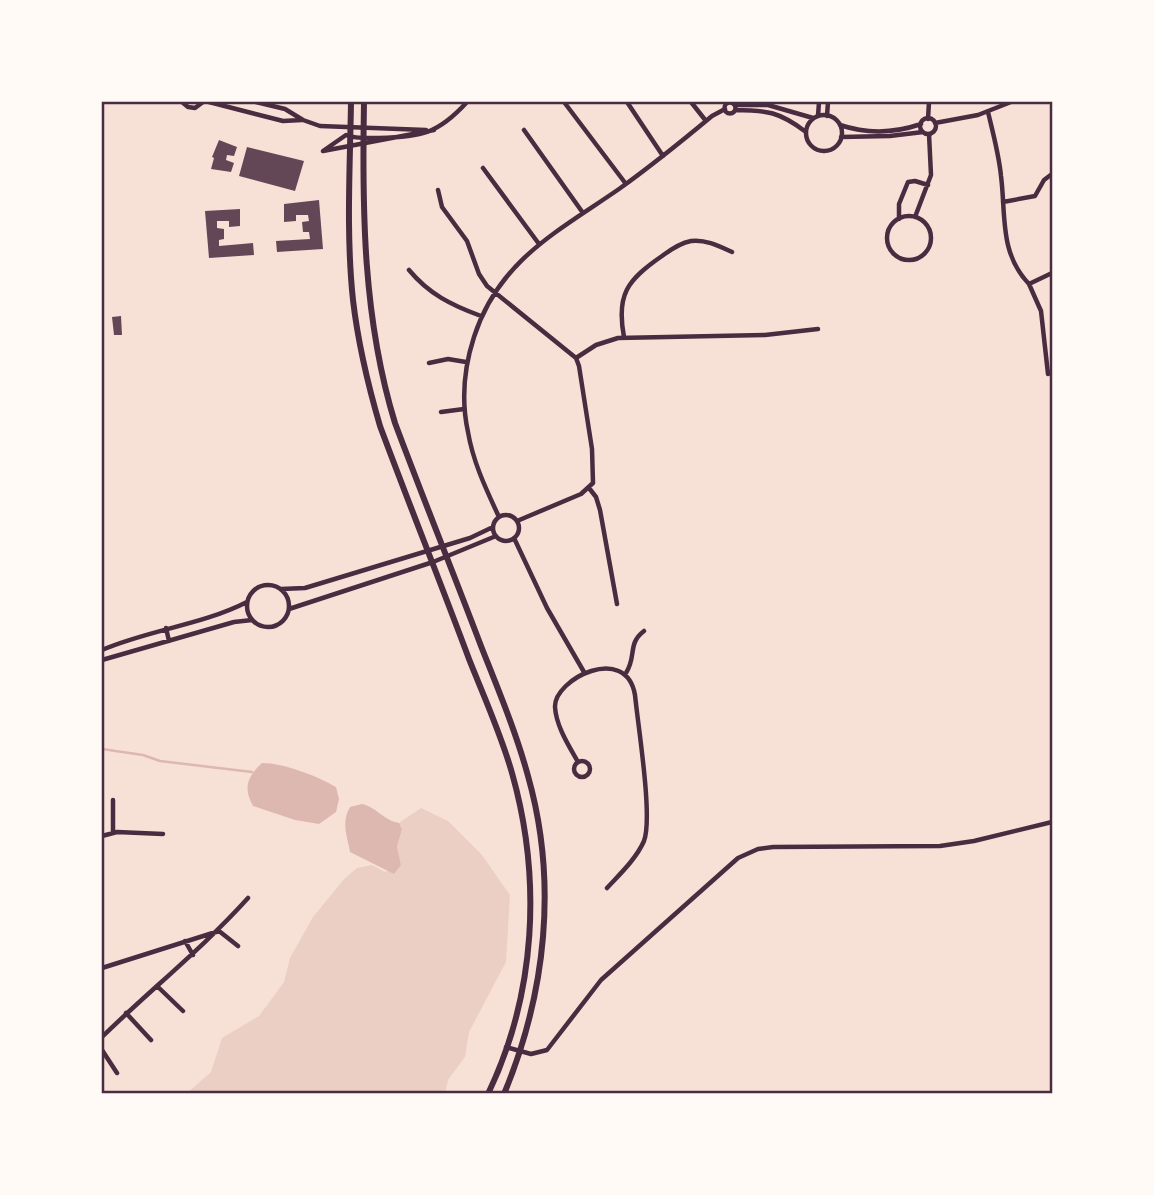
<svg xmlns="http://www.w3.org/2000/svg" width="1154" height="1195" viewBox="0 0 1154 1195" font-family="'DejaVu Sans',sans-serif">
	<style>
		.green { fill: #ebcfc5 }
		.water { fill: #dcb8b0 }
		.lines { fill: none; stroke-linecap: round; stroke-linejoin: round }
		.stream { stroke: #dcb8b0; stroke-width: 2.5 }
		.building { fill: #644757 }
		.minor { stroke: #4a2c40; stroke-width: 4.5 }
		.secondary { stroke: #4a2c40; stroke-width: 6 }
		.neatline { fill: none; stroke: #4a2c40; stroke-width: 2.5 }
	</style>
	<rect width="100%" height="100%" fill="#f7e1d7"/>
	<path class="green" d="M 421,808 L 448,821 L 482,855 L 510,895 L 506,962 L 469,1032 L 465,1057 L 448,1080 L 445,1093 L 186,1094 L 211,1072 L 222,1038 L 259,1016 L 284,982 L 290,958 L 313,917 L 344,879 L 357,868 L 372,865 L 385,872 L 401,865 L 397,847 L 402,829 L 399,823 Z"/>
	<path class="water" d="M 262,763 C 284,763 317,776 336,787 L 339,799 L 336,812 L 319,824 L 295,820 L 253,806 C 243,788 247,777 262,763 Z
		M 362,804 C 378,808 383,820 399,823 L 402,829 L 397,847 L 401,865 L 394,874 L 350,852 C 347,835 341,823 350,807 Z"/>
	<g class="lines">
		<path class="stream" d="M 102,749 L 143,755 L 160,761 L 252,772"/>
	</g>
	<path class="building" d="M 219,140 L 237,147 L 234,156 L 227,155 L 226,160 L 234,163 L 231,172 L 211,169 L 214,158 L 212,157 Z
		M 247,147 L 304,161 L 295,191 L 239,176 Z
		M 319,200 L 323,249 L 277,252 L 276,241 L 310,239 L 309,232 L 303,232 L 302,222 L 309,221 L 308,215 L 296,215 L 296,221 L 284,222 L 284,204 Z
		M 240,209 L 240,226 L 229,227 L 229,221 L 217,221 L 217,228 L 224,229 L 224,239 L 219,240 L 219,246 L 253,243 L 254,255 L 209,258 L 205,211 Z
		M 121,316 L 122,335 L 114,335 L 112,317 Z"/>
	<g class="lines">
		<path class="minor" d="M 182,102 L 188,107 L 195,108 L 203,102
			M 209,102 L 283,121 L 302,120
			M 256,102 L 285,109 L 303,120 L 320,126 L 426,130
			M 564,102 L 626,184
			M 627,102 L 663,156
			M 691,102 L 706,121
			M724.5 108a5.5 5.5 0 1 1 11 0a5.5 5.5 0 1 1-11 0Z
			M 735,105 L 768,105 L 813,118
			M 735,110 C 767,110 780,112 806,132
			M 988,112 C 993,133 999,155 1001,176 C 1006,214 999,253 1029,284 L 1052,273
			M806 133a18 18 0 1 1 36 0a18 18 0 1 1-36 0Z
			M 818,116 L 819,102
			M 827,116 L 828,102
			M920 126a8 8 0 1 1 16 0a8 8 0 1 1-16 0Z
			M 928,119 L 929,102
			M 935,123 L 978,115 L 1011,102
			M 840,125 C 867,134 895,133 921,124
			M 434,130 L 323,151 L 346,135 C 356,139 367,138 379,138 C 421,137 438,134 467,102
			M 524,130 L 583,213
			M 841,137 L 890,136 L 923,132
			M 483,168 L 539,244
			M 438,190 L 442,207 L 467,241 L 479,274 L 487,286 L 576,358 L 579,366 L 592,449 L 593,483 L 581,494 L 517,521
			M 1003,202 L 1035,196 L 1044,180 L 1052,174
			M887 238a22 22 0 1 1 44 0a22 22 0 1 1-44 0Z
			M 915,217 L 931,175 L 929,134
			M 899,219 L 899,204 L 908,182 L 915,181 L 928,185
			M 409,270 C 429,294 451,305 481,316
			M 1029,284 L 1041,311 L 1048,374
			M 624,337 C 616,295 627,280 662,256 C 670,250 680,243 691,241 C 705,239 719,246 732,252
			M 576,358 L 596,345 L 618,338 L 765,335 L 818,329
			M 429,363 L 448,359 L 466,362
			M 441,412 L 464,409
			M 589,488 L 596,497 L 600,510 L 617,604
			M493 528a13 13 0 1 1 26 0a13 13 0 1 1-26 0Z
			M 499,517 C 486,489 473,462 468,432 C 461,400 464,368 474,337 C 499,260 557,232 619,189 C 651,166 682,141 712,116 L 725,109
			M 514,538 L 547,608 L 584,672
			M247 606a21 21 0 1 1 42 0a21 21 0 1 1-42 0Z
			M 281,589 L 305,588 L 470,538 L 493,527
			M 289,609 L 433,562 L 496,536
			M 166,628 L 169,641
			M 102,650 C 148,630 202,625 247,602
			M 102,660 L 234,622 L 252,620
			M 626,673 C 637,656 627,644 644,631
			M574 769a8 8 0 1 1 16 0a8 8 0 1 1-16 0Z
			M 578,762 C 569,746 556,726 555,707 C 554,679 626,643 635,695 C 638,726 653,817 644,841 C 636,859 620,874 607,888
			M 113,800 L 113,833
			M 102,836 L 117,832 L 163,834
			M 185,941 L 193,955
			M 102,968 L 219,931 L 238,946
			M 157,986 L 183,1011
			M 126,1013 L 151,1040
			M 102,1037 C 150,990 203,948 248,898
			M 506,1047 L 531,1054 L 547,1050 L 601,980 L 738,858 L 758,849 L 773,847 L 940,846 L 974,841 L 1052,822
			M 102,1050 L 117,1073"/>
		<path class="secondary" d="M 351,102 C 350,167 346,235 353,300 C 358,343 368,385 380,426 C 409,504 440,581 469,659 C 484,697 501,734 512,773 C 542,879 536,994 488,1094
			M 364,102 C 362,210 363,319 395,423 C 423,498 453,572 481,646 C 498,689 516,732 528,776 C 558,882 546,993 504,1094"/>
	</g>
	<rect width="1154" height="1195" fill="none" stroke="#fffaf5" stroke-width="206"/>
	<rect x="103" y="103" width="948" height="989" class="neatline"/>
</svg>
